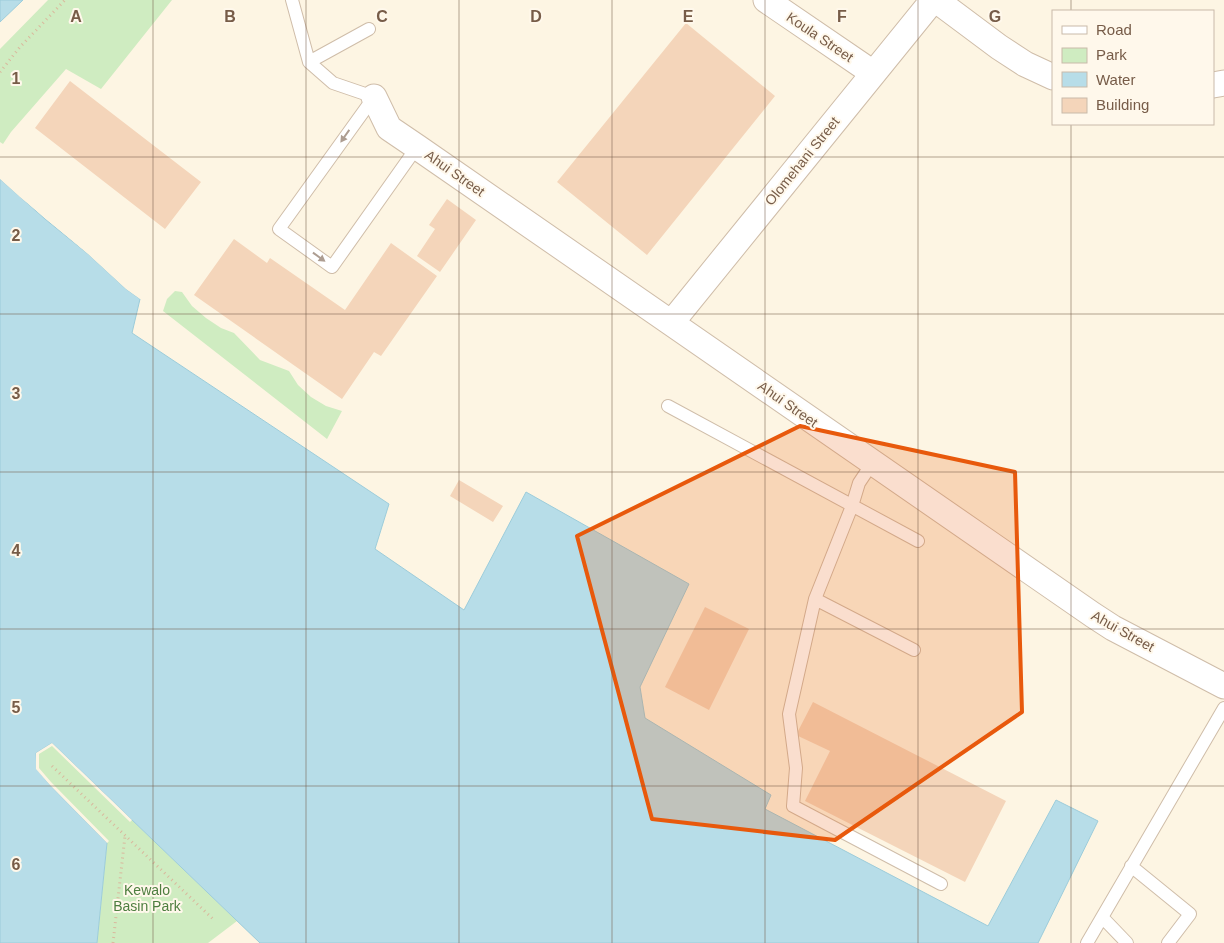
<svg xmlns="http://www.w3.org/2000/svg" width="1224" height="943" viewBox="0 0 1224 943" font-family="Helvetica,sans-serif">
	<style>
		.green { fill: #cfecc1 }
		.water { fill: #b7dde8; stroke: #9cccda }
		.pier { fill: #fdf5e3 }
		.building { fill: #f4d5ba }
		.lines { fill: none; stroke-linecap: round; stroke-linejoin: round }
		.lane-casing { stroke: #cfbda9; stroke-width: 14 }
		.street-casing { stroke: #cfbda9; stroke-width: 27 }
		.path { stroke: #d9b89d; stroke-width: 3; stroke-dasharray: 1 4; stroke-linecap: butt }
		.lane { stroke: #fff; stroke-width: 12 }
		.street { stroke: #fff; stroke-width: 25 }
		.oneway { fill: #ad9d91 }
		.marked { fill: #e8590c; fill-opacity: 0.2; stroke: #e8590c; stroke-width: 4; stroke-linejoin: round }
		.grid { fill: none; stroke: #775c48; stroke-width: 1; stroke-opacity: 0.55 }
		.labels { text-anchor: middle; stroke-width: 4; stroke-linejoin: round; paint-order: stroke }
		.street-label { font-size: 14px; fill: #775c48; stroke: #fff8eb }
		.park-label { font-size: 14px; fill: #4d7e3f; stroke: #fff8eb }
		.grid-label { font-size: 16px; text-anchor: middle; font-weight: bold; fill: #775c48; stroke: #fff8eb; stroke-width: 4; stroke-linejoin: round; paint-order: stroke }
	</style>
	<rect width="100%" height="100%" fill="#fdf5e3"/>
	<path class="green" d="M 48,0 L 172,0 L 101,89 L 66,69 L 11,132 L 3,144 L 0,142 L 0,49 Z
		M 175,291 L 182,292 L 192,306 L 206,318 L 221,328 L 234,333 L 260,360 L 289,371 L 298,385 L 311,397 L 326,406 L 342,411 L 327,439 L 163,311 L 167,299 Z
		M 52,743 L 237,921 L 208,943 L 97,943 L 107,843 L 36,769 L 36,753 Z"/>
	<path class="water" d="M 0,0 L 23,0 L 0,22 Z
		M 0,179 L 45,219 L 88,254 L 126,289 L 140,299 L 132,333 L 389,504 L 375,549 L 464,610 L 526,492 L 689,584 L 640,687 L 645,718 L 771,795 L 765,809 L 988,926 L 1056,800 L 1098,821 L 1038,943 L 260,943 L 52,743 L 36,753 L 37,769 L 49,784 L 107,843 L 97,943 L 0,943 Z"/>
	<path class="pier" d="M 0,177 L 90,252 L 127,287 L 143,298 L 140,299 L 126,289 L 88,254 L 20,197 L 0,179 Z
		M 52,743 L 132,820 L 130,822 L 52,746 L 39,754 L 39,768 L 51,782 L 109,841 L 107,843 L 49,784 L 36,769 L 36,753 Z"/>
	<path class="building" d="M 686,23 L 775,96 L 647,255 L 557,182 Z
		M 70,81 L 201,182 L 165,229 L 35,128 Z
		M 447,199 L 476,220 L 440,272 L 417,256 L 435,229 L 429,225 Z
		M 234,239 L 267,263 L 270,258 L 345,310 L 391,243 L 437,276 L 381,356 L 374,352 L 342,399 L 194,295 Z
		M 459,480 L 503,506 L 493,522 L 450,496 Z
		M 705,607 L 749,629 L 709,710 L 665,687 Z
		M 813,702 L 1006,801 L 965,882 L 805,801 L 830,751 L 796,735 Z"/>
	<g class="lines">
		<defs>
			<path id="lane" d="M 292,0 L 309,62 L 333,83 L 374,97 L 279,229 L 332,267 L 417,147
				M 309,62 L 369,29
				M 668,406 L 918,541
				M 873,462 L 859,483 L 852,506 L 815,599 L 789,714 L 796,768 L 793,806 L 941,884
				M 815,599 L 914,650
				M 1131,866 L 1190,914 L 1168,943
				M 1102,917 L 1127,943
				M 1087,943 L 1224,708"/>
			<path id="street" d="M 766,0 L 873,73
				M 936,0 L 999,47 L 1025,64 L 1053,77
				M 1213,85 L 1224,83
				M 374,97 L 389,128 L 417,147 L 1093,615 L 1113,628 L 1224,686
				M 672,322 L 933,0"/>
		</defs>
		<use href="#lane" class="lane-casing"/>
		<use href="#street" class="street-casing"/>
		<path class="path" d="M 0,72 L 20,47 L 65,0
			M 52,766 L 213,919
			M 113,943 L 125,836"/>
		<use href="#lane" class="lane"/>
		<use href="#street" class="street"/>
	</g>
	<defs><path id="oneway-solid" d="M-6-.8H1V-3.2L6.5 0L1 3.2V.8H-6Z" transform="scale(1.25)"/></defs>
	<g class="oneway">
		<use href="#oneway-solid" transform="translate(345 136) rotate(125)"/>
		<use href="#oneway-solid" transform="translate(319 257) rotate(36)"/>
	</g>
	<path class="marked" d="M 800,426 L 1015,472 L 1022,712 L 835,840 L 652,819 L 577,536 Z"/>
	<path class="grid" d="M 153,0 L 153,943M 306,0 L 306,943M 459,0 L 459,943M 612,0 L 612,943M 765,0 L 765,943M 918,0 L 918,943M 1071,0 L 1071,11M 1071,124 L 1071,943M 0,157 L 1224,157M 0,314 L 1224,314M 0,472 L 1224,472M 0,629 L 1224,629M 0,786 L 1224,786"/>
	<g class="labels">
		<g class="street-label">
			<text transform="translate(820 37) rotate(34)" y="5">Koula Street</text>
			<text transform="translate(802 161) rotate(-51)" y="5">Olomehani Street</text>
			<text transform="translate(455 173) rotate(35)" y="5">Ahui Street</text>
			<text transform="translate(788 404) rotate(35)" y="5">Ahui Street</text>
			<text transform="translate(1123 631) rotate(29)" y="5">Ahui Street</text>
		</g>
		<g class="park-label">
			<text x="147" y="895">Kewalo<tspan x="147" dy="16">Basin Park</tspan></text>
		</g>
	</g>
	<g class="grid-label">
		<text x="76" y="22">A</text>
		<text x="230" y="22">B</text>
		<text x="382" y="22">C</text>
		<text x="536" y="22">D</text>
		<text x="688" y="22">E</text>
		<text x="842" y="22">F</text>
		<text x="995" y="22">G</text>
		<text x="16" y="84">1</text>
		<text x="16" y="241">2</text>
		<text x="16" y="399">3</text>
		<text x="16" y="556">4</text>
		<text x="16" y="713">5</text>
		<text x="16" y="870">6</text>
	</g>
	<rect x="1052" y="10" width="162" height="115" fill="#fff8eb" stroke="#c9baaa"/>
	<rect x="1062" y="26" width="25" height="8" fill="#ffffff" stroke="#c9baaa"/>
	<text x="1096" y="35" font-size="15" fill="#775c48">Road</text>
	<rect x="1062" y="48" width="25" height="15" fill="#cfecc1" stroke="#c9baaa"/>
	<text x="1096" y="60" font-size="15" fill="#775c48">Park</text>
	<rect x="1062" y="72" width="25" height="15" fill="#b7dde8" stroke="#c9baaa"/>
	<text x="1096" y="85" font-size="15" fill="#775c48">Water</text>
	<rect x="1062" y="98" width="25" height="15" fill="#f4d5ba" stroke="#c9baaa"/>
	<text x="1096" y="110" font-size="15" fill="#775c48">Building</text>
</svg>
